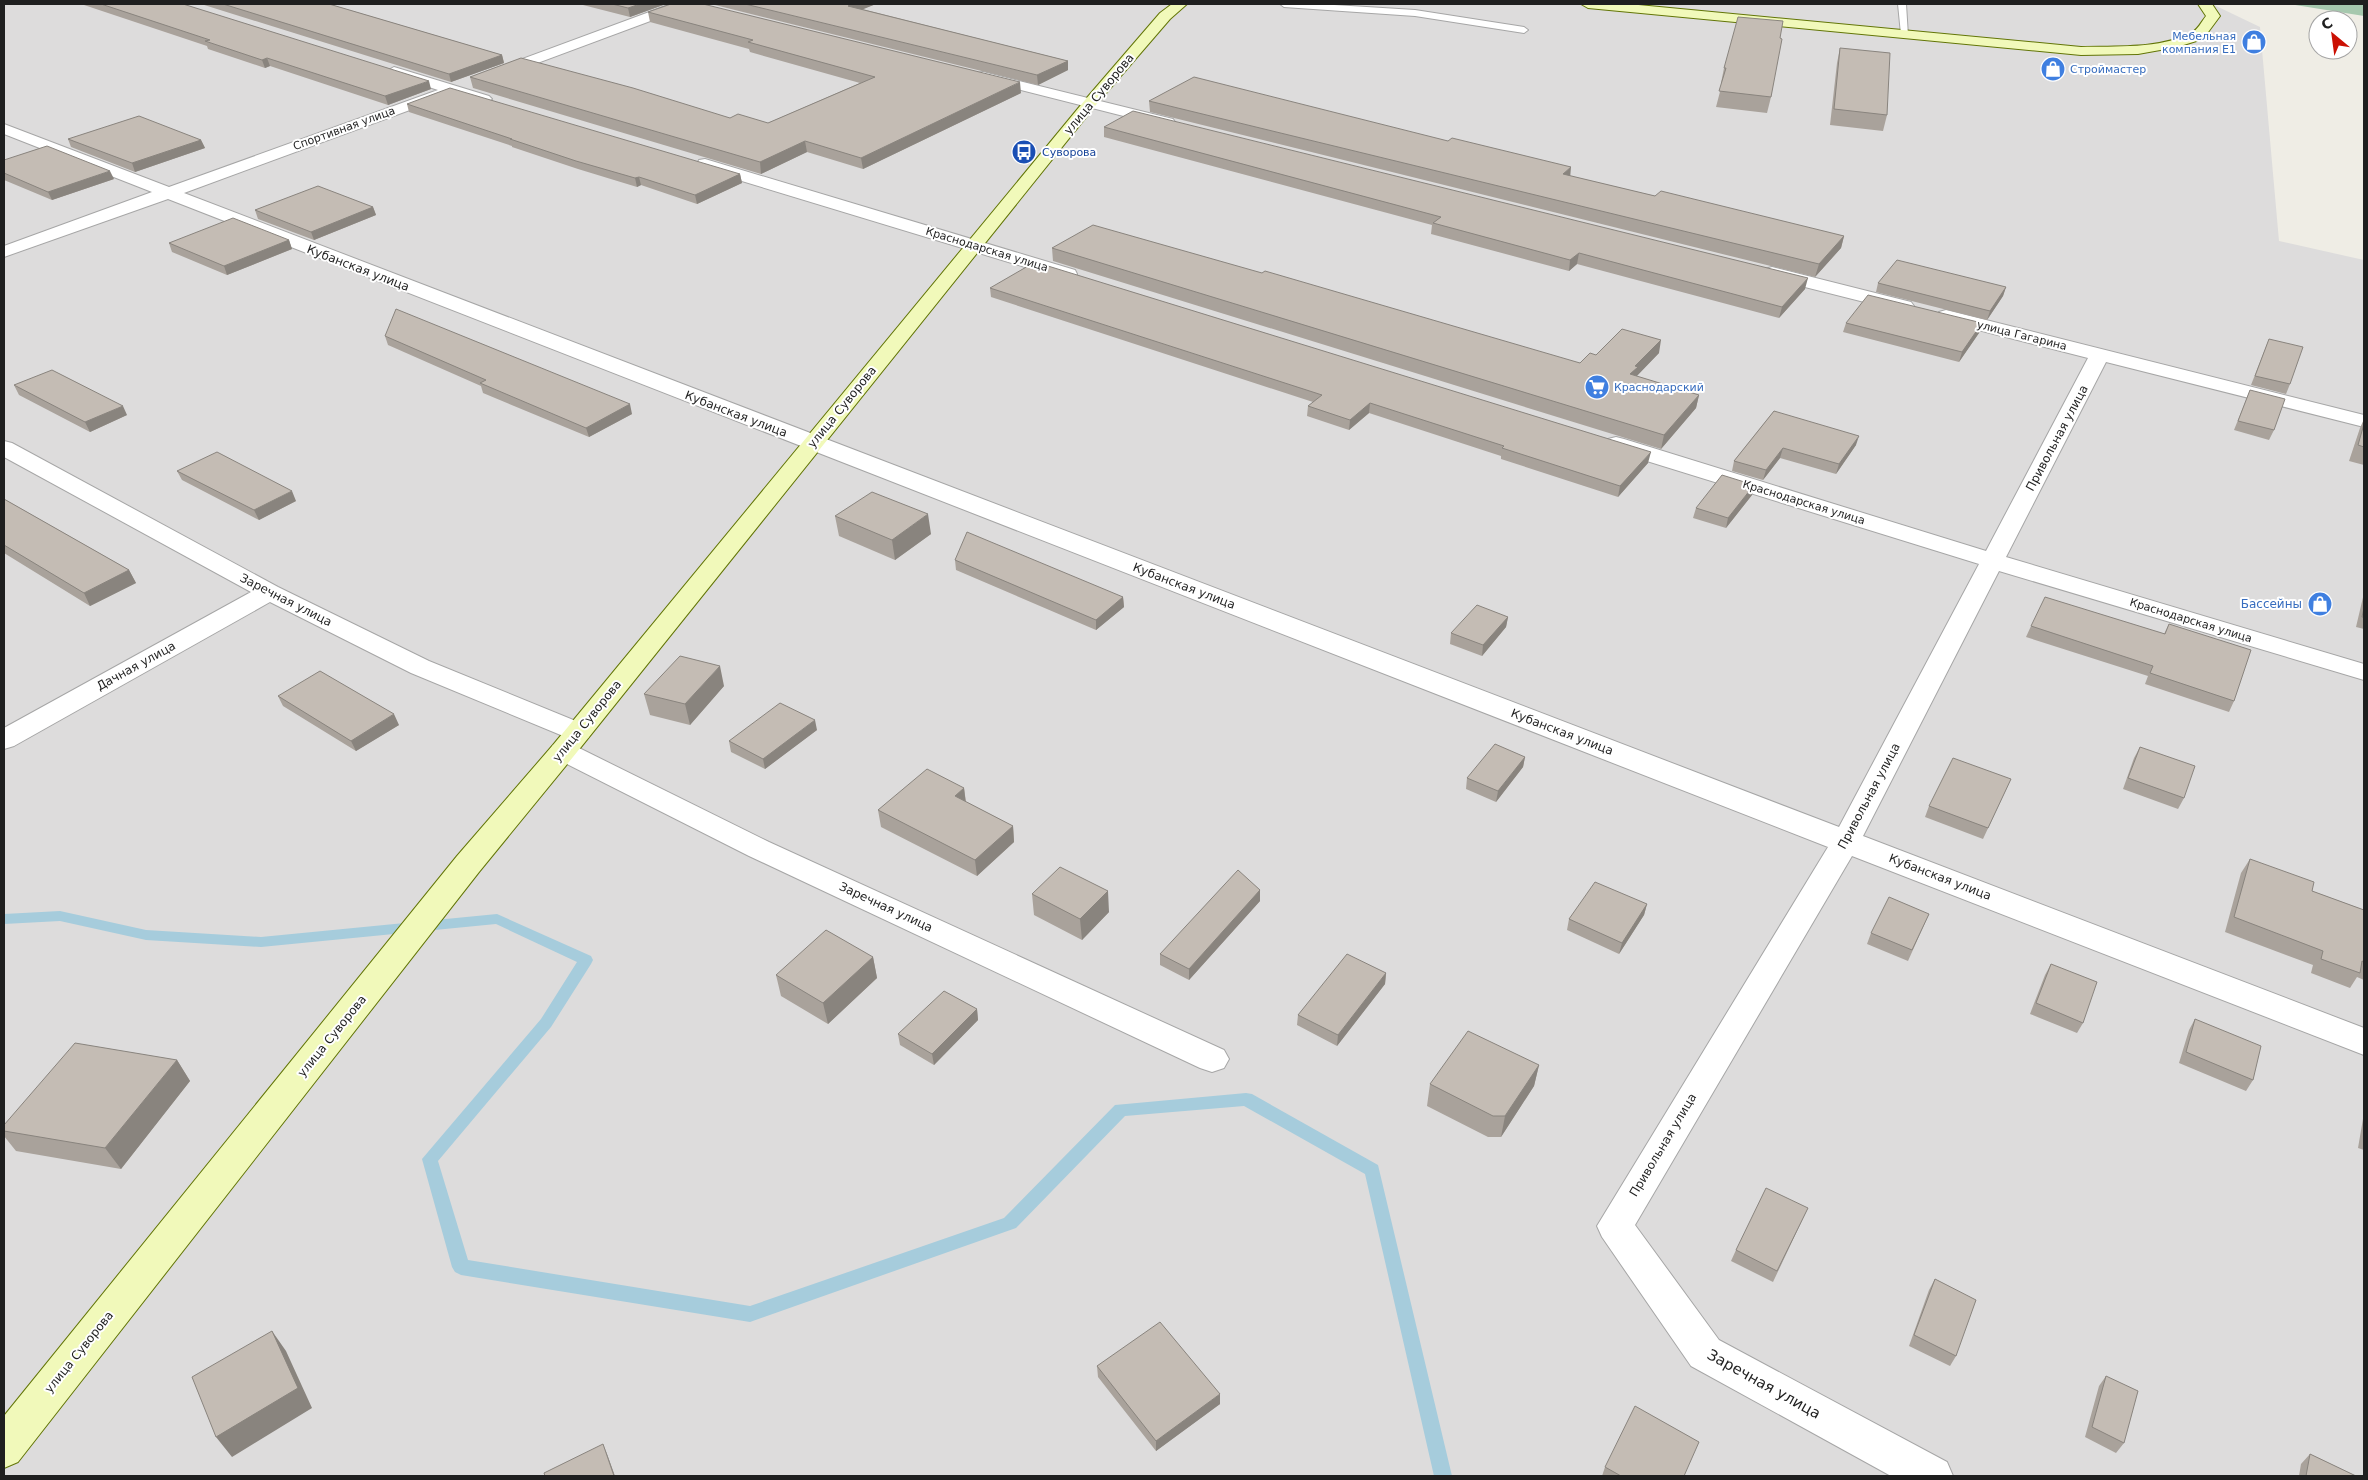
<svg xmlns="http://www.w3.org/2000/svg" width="2368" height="1480" viewBox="0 0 2368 1480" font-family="'DejaVu Sans',sans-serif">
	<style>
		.residential { fill: #dddcdc }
		.cemetery { fill: #a6c8ae }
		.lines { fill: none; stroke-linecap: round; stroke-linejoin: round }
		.stream { fill: #a6ccdc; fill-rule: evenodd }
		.lane-casing { stroke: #a6a6a6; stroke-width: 2 }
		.street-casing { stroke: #a6a6a6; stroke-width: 2 }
		.secondary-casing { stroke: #627506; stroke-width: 2 }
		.lane { fill: #fff; fill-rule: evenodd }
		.street { fill: #fff; fill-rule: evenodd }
		.secondary { fill: #f1f9ba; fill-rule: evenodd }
		.wall { fill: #a9a29b }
		.shaded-wall { fill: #89847e }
		.building { fill: #c4bcb4; stroke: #89847e }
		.labels { text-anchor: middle; stroke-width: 4; stroke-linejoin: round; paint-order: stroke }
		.far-shop-label { font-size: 11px; fill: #366cbe; stroke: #fff; text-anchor: start }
		.far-street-label { font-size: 11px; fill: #1f1f1f; stroke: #fff }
		.far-transit-label { font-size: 11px; fill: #164399; stroke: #fff; text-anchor: start }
		.street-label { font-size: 12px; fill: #1f1f1f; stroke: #fff }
		.shop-label { font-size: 12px; fill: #366cbe; stroke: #fff; text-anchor: end }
		.near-street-label { font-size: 15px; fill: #1f1f1f; stroke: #fff }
	</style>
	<rect width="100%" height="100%" fill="#efede5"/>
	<path class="residential" d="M 4,4 L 2212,4 L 2260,27 L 2279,241 L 2364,260 L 2364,1476 L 4,1476 Z"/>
	<path class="cemetery" d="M 2289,4 L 2364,4 L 2364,16 Z"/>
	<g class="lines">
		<path class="stream" d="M 60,911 L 146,930 L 261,937 L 497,914 L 591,956 L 593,960 L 591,964 L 551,1027 L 438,1161 L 468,1260 L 750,1306 L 1004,1218 L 1115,1105 L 1246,1093 L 1252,1094 L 1378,1165 L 1452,1476 L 1434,1476 L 1365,1174 L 1244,1106 L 1125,1116 L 1016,1228 L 750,1322 L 461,1275 L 455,1272 L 452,1267 L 422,1159 L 541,1019 L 577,962 L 496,924 L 261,947 L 146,940 L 60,921 L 4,924 L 4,914 Z"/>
		<defs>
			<path id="lane" d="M 1280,4 L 1318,4 L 1415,10 L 1524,27 L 1528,30 L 1524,33 L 1415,16 L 1284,7 Z
				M 1898,4 L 1906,4 L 1908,36 L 1901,34 Z"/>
			<path id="street" d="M 671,4 L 690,4 L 688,7 L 500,77 L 495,78 L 488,74 L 490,71 Z
				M 394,67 L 489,96 L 492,99 L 484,104 L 450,93 L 448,96 L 184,193 L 1839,827 L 1979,564 L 1608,449 L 1605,444 L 1608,439 L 1616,437 L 1624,439 L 1986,551 L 2088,358 L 1939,320 L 1936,316 L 1939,312 L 1946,310 L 2364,415 L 2364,427 L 2106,362 L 2006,557 L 2364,664 L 2364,680 L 1999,571 L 1863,836 L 2364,1028 L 2364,1055 L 1852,856 L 1635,1225 L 1719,1340 L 1947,1462 L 1953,1476 L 1891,1476 L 1691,1366 L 1602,1237 L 1597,1226 L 1828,847 L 168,199 L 4,257 L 4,246 L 152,192 L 4,134 L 4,124 L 169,187 L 438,90 L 389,74 L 387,71 Z
				M 983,72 L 1173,119 L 1175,122 L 1173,125 L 1167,127 L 978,79 L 976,76 L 978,73 Z
				M 705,159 L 1075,270 L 1077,274 L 1075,278 L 1061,278 L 699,168 L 697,164 L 699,160 Z
				M 1772,267 L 1911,302 L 1914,306 L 1911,310 L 1904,312 L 1765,277 L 1763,273 L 1765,269 Z
				M 4,441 L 12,443 L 278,587 L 429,661 L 588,726 L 592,732 L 588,738 L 578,741 L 568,738 L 411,673 L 270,602 L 14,746 L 4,749 L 4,728 L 251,592 L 4,457 Z
				M 563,742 L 573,745 L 769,842 L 1224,1050 L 1229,1059 L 1224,1068 L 1212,1072 L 1200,1068 L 749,856 L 553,757 L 549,751 L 553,745 Z"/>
			<path id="secondary" d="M 1172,4 L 1187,4 L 1170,19 L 1095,106 L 573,757 L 479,872 L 18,1462 L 4,1468 L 4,1416 L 457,856 L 553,745 L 1085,100 L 1160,13 Z
				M 1581,4 L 1628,4 L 2081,47 C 2114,46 2161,49 2191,33 C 2197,31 2202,21 2206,16 L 2198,4 L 2212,4 L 2220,16 L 2203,39 L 2177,47 L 2138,54 L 2081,55 L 1588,8 Z"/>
		</defs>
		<use href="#lane" class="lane-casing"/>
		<use href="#street" class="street-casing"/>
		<use href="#secondary" class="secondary-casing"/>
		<use href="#lane" class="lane"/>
		<use href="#street" class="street"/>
		<use href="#secondary" class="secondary"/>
	</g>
	<path class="wall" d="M 81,4 L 183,4 L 431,89 L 388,105 L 270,66 L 265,68 L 208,49 L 207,46 Z
		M 201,4 L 329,4 L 502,55 L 504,63 L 451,82 Z
		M 579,4 L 666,4 L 630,17 Z
		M 711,4 L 876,4 L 862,9 L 1068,61 L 1068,70 L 1038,85 Z
		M 648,12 L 1021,93 L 863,169 L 807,152 L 761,174 L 473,88 L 470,77 L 730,118 L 768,123 L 860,83 L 750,52 L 749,49 L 650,22 Z
		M 1780,38 L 1771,97 L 1767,113 L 1716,107 L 1722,84 L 1721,83 L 1724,68 Z
		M 1840,48 L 1887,115 L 1883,131 L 1830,125 L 1837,63 Z
		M 1149,101 L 1570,176 L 1655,196 L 1844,236 L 1841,248 L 1815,277 L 1150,112 Z
		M 407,104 L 740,174 L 742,183 L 697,204 L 641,185 L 637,187 L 578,169 L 512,147 L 512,146 L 409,112 Z
		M 1104,127 L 1805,289 L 1779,318 L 1577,264 L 1569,271 L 1431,234 L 1432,225 L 1104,137 Z
		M 68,139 L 201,140 L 205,148 L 135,172 L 71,147 Z
		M 4,160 L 114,179 L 52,200 L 4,180 Z
		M 373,207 L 376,215 L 314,240 L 258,219 L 255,210 Z
		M 289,240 L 292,249 L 227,275 L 172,252 L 169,243 Z
		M 1052,248 L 1580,363 L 1596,355 L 1659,353 L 1636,376 L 1699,395 L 1696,408 L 1661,449 L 1053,261 Z
		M 1878,283 L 2006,287 L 2003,296 L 1987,320 L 1876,292 Z
		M 990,288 L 1648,463 L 1618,497 L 1501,459 L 1501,456 L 1369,413 L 1349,430 L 1307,416 L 1308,406 L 1313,402 L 991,297 Z
		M 1846,323 L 1982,323 L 1979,333 L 1959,362 L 1843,332 Z
		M 385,336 L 632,414 L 589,437 L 483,393 L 481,386 L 388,345 Z
		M 2269,339 L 2290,384 L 2286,394 L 2251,385 Z
		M 14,385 L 127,415 L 90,432 L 19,395 Z
		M 2250,390 L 2274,430 L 2269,440 L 2234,430 Z
		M 1774,411 L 1856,445 L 1836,474 L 1780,458 L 1763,480 L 1732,471 L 1734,461 Z
		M 2364,419 L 2364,465 L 2349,461 L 2360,428 Z
		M 177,471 L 296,501 L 259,520 L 182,480 Z
		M 1752,495 L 1726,528 L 1693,518 L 1696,508 Z
		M 4,499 L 129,570 L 136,583 L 90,606 L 4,553 Z
		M 835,516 L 931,534 L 895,560 L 839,536 Z
		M 955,560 L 1123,597 L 1124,607 L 1096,630 L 956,570 Z
		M 2364,593 L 2364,629 L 2356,627 Z
		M 1508,617 L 1506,627 L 1482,656 L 1450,644 L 1451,633 Z
		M 2169,624 L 2234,701 L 2229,712 L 2145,684 L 2148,676 L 2026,637 L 2031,626 L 2164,634 Z
		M 724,686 L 690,725 L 650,715 L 644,694 Z
		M 278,696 L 399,725 L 356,751 L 283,706 Z
		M 817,730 L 765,769 L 731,752 L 729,741 Z
		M 2140,747 L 2184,798 L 2178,809 L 2123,789 L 2134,758 Z
		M 1525,757 L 1523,767 L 1496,802 L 1466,789 L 1467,778 Z
		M 2011,779 L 1983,839 L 1925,817 L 1929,806 Z
		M 964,788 L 966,802 L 1013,826 L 1014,842 L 977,876 L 881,827 L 878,810 Z
		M 2250,859 L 2312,891 L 2364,910 L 2364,980 L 2357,977 L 2350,988 L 2311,973 L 2313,965 L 2225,932 L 2241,873 Z
		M 1260,890 L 1260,901 L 1189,980 L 1160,965 L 1160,954 Z
		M 1032,894 L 1109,912 L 1082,940 L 1034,915 Z
		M 1647,904 L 1644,915 L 1619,954 L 1567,930 L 1569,919 Z
		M 1929,914 L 1908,961 L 1867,944 L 1871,933 Z
		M 873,957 L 877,978 L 828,1024 L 781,996 L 776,975 Z
		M 2051,964 L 2083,1023 L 2077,1033 L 2030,1014 L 2045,975 Z
		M 1386,973 L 1385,984 L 1337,1046 L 1297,1025 L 1298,1015 Z
		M 977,1009 L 978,1020 L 934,1065 L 900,1045 L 898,1034 Z
		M 2195,1019 L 2253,1080 L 2246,1091 L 2179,1063 L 2189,1030 Z
		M 177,1060 L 190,1081 L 121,1169 L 16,1151 L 4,1136 L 4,1125 Z
		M 1539,1065 L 1534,1086 L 1501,1137 L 1488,1137 L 1427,1106 L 1430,1084 Z
		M 2364,1113 L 2364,1150 L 2358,1148 Z
		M 1808,1208 L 1773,1282 L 1731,1261 L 1736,1250 Z
		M 1935,1279 L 1956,1356 L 1950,1366 L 1909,1346 L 1929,1290 Z
		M 1097,1366 L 1220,1404 L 1156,1451 L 1098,1377 Z
		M 2106,1376 L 2124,1443 L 2116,1453 L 2085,1437 L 2099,1386 Z
		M 2310,1454 L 2356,1476 L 2299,1476 L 2301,1464 Z
		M 1605,1467 L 1684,1476 L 1602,1476 Z"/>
	<path class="shaded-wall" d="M 640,4 L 666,4 L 630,17 L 628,8 Z
		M 853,4 L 876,4 L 849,15 L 848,6 Z
		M 502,55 L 504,63 L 451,82 L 449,74 Z
		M 267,58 L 270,66 L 265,68 L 262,60 Z
		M 1068,61 L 1068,70 L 1038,85 L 1037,75 Z
		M 429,81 L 431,89 L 388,105 L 385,96 Z
		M 1020,82 L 1021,93 L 863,169 L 861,158 Z
		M 201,140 L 205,148 L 135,172 L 132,163 Z
		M 805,141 L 807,152 L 761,174 L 760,162 Z
		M 1571,167 L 1570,179 L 1563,174 Z
		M 110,171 L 114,179 L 52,200 L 48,192 Z
		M 740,174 L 742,183 L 697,204 L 695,195 Z
		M 639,177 L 641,185 L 637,187 L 635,178 Z
		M 373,207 L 376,215 L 314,240 L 311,232 Z
		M 1844,236 L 1841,248 L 1815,277 L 1819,264 Z
		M 289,240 L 292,249 L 227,275 L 224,266 Z
		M 1579,253 L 1577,264 L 1569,271 L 1570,260 Z
		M 1808,278 L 1805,289 L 1779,318 L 1782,307 Z
		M 2006,287 L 2003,296 L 1987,320 L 1990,311 Z
		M 1982,323 L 1979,333 L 1959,362 L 1962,352 Z
		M 1661,340 L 1659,353 L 1636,377 L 1630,374 L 1635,366 Z
		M 1699,395 L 1696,408 L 1661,449 L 1664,435 Z
		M 1370,403 L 1369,413 L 1349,430 L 1350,420 Z
		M 630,404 L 632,414 L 589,437 L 586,428 Z
		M 123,406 L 127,415 L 90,432 L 85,422 Z
		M 1859,436 L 1856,445 L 1836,474 L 1839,464 Z
		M 1783,448 L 1780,458 L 1763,480 L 1766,470 Z
		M 1651,452 L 1648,463 L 1618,497 L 1620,486 Z
		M 1754,485 L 1752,495 L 1726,528 L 1728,518 Z
		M 292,491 L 296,501 L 259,520 L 254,510 Z
		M 928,514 L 931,534 L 895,560 L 892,540 Z
		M 129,570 L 136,583 L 90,606 L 84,593 Z
		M 1123,597 L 1124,607 L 1096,630 L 1096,620 Z
		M 1508,617 L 1506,627 L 1482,656 L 1483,645 Z
		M 720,666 L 724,686 L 690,725 L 685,704 Z
		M 394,714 L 399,725 L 356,751 L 351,741 Z
		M 815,720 L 817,730 L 765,769 L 763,759 Z
		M 1525,757 L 1523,767 L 1496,802 L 1498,791 Z
		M 964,788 L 966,805 L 955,796 Z
		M 1013,826 L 1014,842 L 977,876 L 975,860 Z
		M 1260,890 L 1260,901 L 1189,980 L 1189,969 Z
		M 1108,891 L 1109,912 L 1082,940 L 1080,919 Z
		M 1647,904 L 1644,915 L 1619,954 L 1622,943 Z
		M 873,957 L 877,978 L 828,1024 L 823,1003 Z
		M 1386,973 L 1385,984 L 1337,1046 L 1338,1035 Z
		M 977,1009 L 978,1020 L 934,1065 L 932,1054 Z
		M 177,1060 L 190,1081 L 121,1169 L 105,1148 Z
		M 1539,1065 L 1534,1086 L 1501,1137 L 1505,1116 Z
		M 272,1331 L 286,1351 L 312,1408 L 232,1457 L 216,1437 Z
		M 1220,1394 L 1220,1404 L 1156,1451 L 1156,1441 Z
		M 603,1444 L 607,1454 L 615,1476 L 614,1476 Z"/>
	<path class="building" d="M 101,4 L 183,4 L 429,81 L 385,96 L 267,58 L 262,60 L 205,41 L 210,40 Z
		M 223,4 L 329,4 L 502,55 L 449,74 Z
		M 612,4 L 640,4 L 628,8 Z
		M 671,4 L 703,4 L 1020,82 L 861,158 L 805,141 L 760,162 L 470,77 L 521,58 L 633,88 L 730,118 L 738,114 L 768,123 L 875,77 L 748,42 L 753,40 L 648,12 Z
		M 745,4 L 853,4 L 848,6 L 1068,61 L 1037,75 Z
		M 1738,17 L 1783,21 L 1780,38 L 1782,39 L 1771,97 L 1719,91 L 1726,68 L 1724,68 Z
		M 1840,48 L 1890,53 L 1887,115 L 1834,109 Z
		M 1194,77 L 1448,141 L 1452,138 L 1571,167 L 1563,174 L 1655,196 L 1661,191 L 1844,236 L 1819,264 L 1149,101 Z
		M 450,88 L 740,174 L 695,195 L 639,177 L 635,178 L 576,161 L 510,139 L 512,139 L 407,104 Z
		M 1133,111 L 1808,278 L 1782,307 L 1579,253 L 1570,260 L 1433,223 L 1441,217 L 1104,127 Z
		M 139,116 L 201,140 L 132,163 L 68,139 Z
		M 47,146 L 110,171 L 48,192 L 4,173 L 4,160 Z
		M 318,186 L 373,207 L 311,232 L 255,210 Z
		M 233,218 L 289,240 L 224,266 L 169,243 Z
		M 1093,225 L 1262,273 L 1265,271 L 1580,363 L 1590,353 L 1596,355 L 1622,329 L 1661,340 L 1635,366 L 1638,367 L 1630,374 L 1699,395 L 1664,435 L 1052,248 Z
		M 1897,260 L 2006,287 L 1990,311 L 1878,283 Z
		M 1035,262 L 1651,452 L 1620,486 L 1502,448 L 1504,446 L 1370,403 L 1350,420 L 1308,406 L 1322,395 L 990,288 Z
		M 1868,295 L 1982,323 L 1962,352 L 1846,323 Z
		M 396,309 L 630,404 L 586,428 L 480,383 L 486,380 L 385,336 Z
		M 2269,339 L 2303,347 L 2290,384 L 2255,376 Z
		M 52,370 L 123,406 L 85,422 L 14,385 Z
		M 2250,390 L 2285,399 L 2274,430 L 2238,421 Z
		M 1774,411 L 1859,436 L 1839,464 L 1783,448 L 1766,470 L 1734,461 Z
		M 2364,424 L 2364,447 L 2358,445 Z
		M 217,452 L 292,491 L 254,510 L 177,471 Z
		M 1722,475 L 1754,485 L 1728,518 L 1696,508 Z
		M 872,492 L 928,514 L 892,540 L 835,516 Z
		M 4,499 L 129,570 L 84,593 L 4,545 Z
		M 967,532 L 1123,597 L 1096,620 L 955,560 Z
		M 2045,597 L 2165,634 L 2169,624 L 2251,650 L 2234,701 L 2150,673 L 2153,666 L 2031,626 Z
		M 1477,605 L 1508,617 L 1483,645 L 1451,633 Z
		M 2364,608 L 2364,617 L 2362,617 Z
		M 680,656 L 720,666 L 685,704 L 644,694 Z
		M 320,671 L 394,714 L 351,741 L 278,696 Z
		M 780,703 L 815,720 L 763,759 L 729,741 Z
		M 1495,744 L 1525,757 L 1498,791 L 1467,778 Z
		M 2140,747 L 2195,766 L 2184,798 L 2128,778 Z
		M 1953,758 L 2011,779 L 1988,828 L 1929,806 Z
		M 927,769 L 964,788 L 955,796 L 1013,826 L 975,860 L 878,810 Z
		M 2250,859 L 2314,882 L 2312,891 L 2364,910 L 2364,962 L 2362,961 L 2360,973 L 2321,959 L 2323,951 L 2234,917 Z
		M 1060,867 L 1108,891 L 1080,919 L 1032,894 Z
		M 1238,870 L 1260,890 L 1189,969 L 1160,954 Z
		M 1595,882 L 1647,904 L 1622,943 L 1569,919 Z
		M 1889,897 L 1929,914 L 1912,950 L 1871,933 Z
		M 826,930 L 873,957 L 823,1003 L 776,975 Z
		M 1347,954 L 1386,973 L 1338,1035 L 1298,1015 Z
		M 2051,964 L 2097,982 L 2083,1023 L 2036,1003 Z
		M 944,991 L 977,1009 L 932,1054 L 898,1034 Z
		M 2195,1019 L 2261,1046 L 2253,1080 L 2186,1052 Z
		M 1468,1031 L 1539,1065 L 1505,1116 L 1493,1116 L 1430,1084 Z
		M 75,1043 L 177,1060 L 105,1148 L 4,1131 L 4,1125 Z
		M 1766,1188 L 1808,1208 L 1777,1271 L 1736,1250 Z
		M 1935,1279 L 1976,1300 L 1956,1356 L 1914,1335 Z
		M 1160,1322 L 1220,1394 L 1156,1441 L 1097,1366 Z
		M 272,1331 L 298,1388 L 216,1437 L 192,1377 Z
		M 2106,1376 L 2138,1391 L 2124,1443 L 2092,1427 Z
		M 1635,1406 L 1699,1442 L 1684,1476 L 1621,1476 L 1605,1467 Z
		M 603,1444 L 614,1476 L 545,1476 L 544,1473 Z
		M 2310,1454 L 2356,1476 L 2306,1476 Z"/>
	<defs>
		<symbol id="shop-disc" viewBox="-11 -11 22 22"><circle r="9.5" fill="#3f7fe0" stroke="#fff"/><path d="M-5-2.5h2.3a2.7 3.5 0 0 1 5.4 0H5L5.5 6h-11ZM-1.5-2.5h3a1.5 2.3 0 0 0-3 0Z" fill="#fff"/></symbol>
		<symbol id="bus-disc" viewBox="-11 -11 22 22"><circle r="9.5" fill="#1a4fb4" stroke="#fff"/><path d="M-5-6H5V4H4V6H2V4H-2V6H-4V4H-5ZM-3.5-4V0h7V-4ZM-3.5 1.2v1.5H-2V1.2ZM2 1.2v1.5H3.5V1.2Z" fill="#fff"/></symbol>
		<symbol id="supermarket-disc" viewBox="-11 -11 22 22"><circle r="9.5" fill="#3f7fe0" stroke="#fff"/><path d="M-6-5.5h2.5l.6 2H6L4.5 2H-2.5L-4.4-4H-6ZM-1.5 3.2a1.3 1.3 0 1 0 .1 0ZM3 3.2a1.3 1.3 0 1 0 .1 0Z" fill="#fff"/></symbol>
	</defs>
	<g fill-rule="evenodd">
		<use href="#shop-disc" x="2240" y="28" width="28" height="28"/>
		<use href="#shop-disc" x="2039" y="55" width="28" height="28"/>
		<use href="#bus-disc" x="1010" y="138" width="28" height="28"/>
		<use href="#supermarket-disc" x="1583" y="373" width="28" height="28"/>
		<use href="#shop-disc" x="2306" y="590" width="28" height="28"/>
	</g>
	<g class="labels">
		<g class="far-shop-label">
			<text x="2236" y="40" text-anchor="end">Мебельная<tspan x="2236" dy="13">компания Е1</tspan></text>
			<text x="2070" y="73">Строймастер</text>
			<text x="1614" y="391">Краснодарский</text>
		</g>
		<g class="far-street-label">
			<text transform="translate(344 128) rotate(-20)" y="4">Спортивная улица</text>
			<text transform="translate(987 249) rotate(17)" y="4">Краснодарская улица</text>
			<text transform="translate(2022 335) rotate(14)" y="4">улица Гагарина</text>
			<text transform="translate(1804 502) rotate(17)" y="4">Краснодарская улица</text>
			<text transform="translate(2191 620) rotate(17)" y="4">Краснодарская улица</text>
		</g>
		<g class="far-transit-label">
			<text x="1042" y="156">Суворова</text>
		</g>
		<g class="street-label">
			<text transform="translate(1099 94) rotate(-50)" y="4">улица Суворова</text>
			<text transform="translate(358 268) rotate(21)" y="4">Кубанская улица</text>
			<text transform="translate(842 407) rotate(-51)" y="4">улица Суворова</text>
			<text transform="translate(736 414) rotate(21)" y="4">Кубанская улица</text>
			<text transform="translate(2057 438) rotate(-62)" y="4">Привольная улица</text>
			<text transform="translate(1184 586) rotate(21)" y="4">Кубанская улица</text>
			<text transform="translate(286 600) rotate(27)" y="4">Заречная улица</text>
			<text transform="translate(136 666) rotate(-29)" y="4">Дачная улица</text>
			<text transform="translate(587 721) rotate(-51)" y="4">улица Суворова</text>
			<text transform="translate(1562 732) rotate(21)" y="4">Кубанская улица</text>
			<text transform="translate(1869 796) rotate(-62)" y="4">Привольная улица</text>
			<text transform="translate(1940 877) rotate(21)" y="4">Кубанская улица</text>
			<text transform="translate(886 907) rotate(25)" y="4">Заречная улица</text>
			<text transform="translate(332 1036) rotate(-51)" y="4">улица Суворова</text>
			<text transform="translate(1663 1145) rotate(-59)" y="4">Привольная улица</text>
			<text transform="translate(79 1352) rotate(-51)" y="4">улица Суворова</text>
		</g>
		<g class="shop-label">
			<text x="2302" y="608">Бассейны</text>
		</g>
		<g class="near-street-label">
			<text transform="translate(1764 1384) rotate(29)" y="5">Заречная улица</text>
		</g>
	</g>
	<rect width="2368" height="1480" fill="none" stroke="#1f1f1f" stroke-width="10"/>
	<g transform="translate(2333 35) rotate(331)"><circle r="24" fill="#ffffff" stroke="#a5a5a5"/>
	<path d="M0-4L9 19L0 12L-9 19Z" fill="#cb1003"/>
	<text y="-8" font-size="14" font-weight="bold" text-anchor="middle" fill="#1f1f1f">С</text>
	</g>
</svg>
